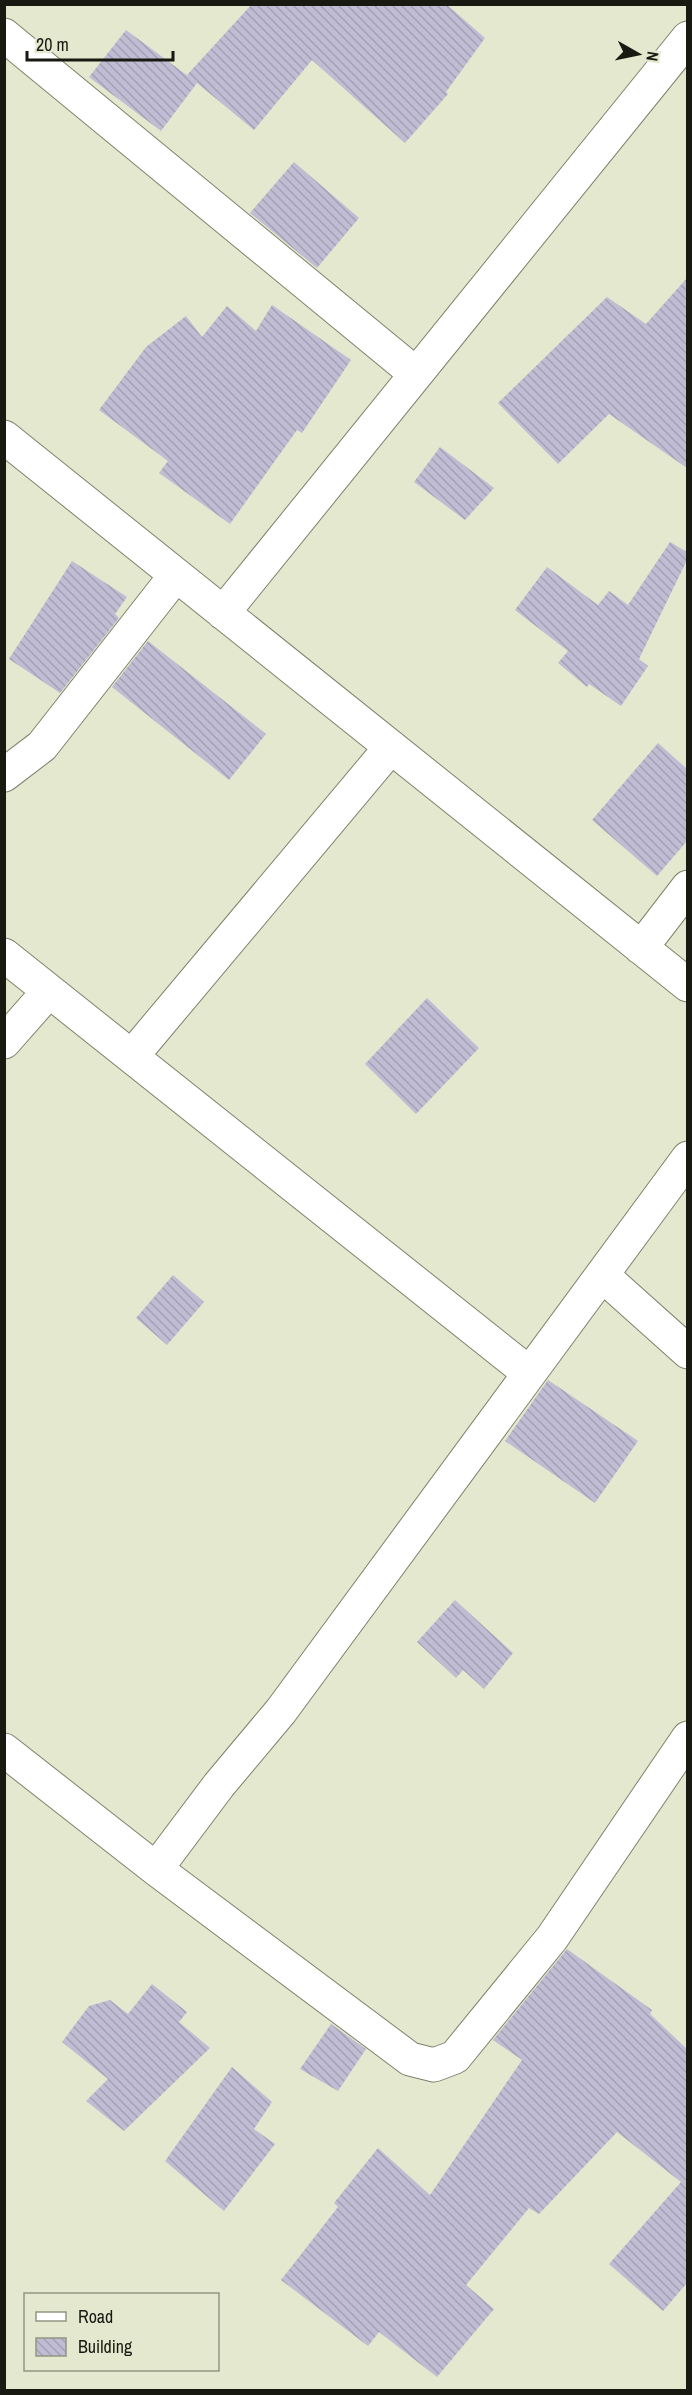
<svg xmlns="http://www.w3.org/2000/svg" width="692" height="2395" viewBox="0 0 692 2395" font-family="'Archivo Narrow',sans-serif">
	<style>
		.building { fill: url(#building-back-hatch) }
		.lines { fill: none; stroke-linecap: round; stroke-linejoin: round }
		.minor-casing { stroke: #7f826b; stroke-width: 35 }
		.minor { stroke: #fff; stroke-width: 33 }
	</style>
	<defs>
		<pattern id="building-back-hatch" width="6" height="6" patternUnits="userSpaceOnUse" patternTransform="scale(1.5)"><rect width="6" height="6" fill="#c0bcd4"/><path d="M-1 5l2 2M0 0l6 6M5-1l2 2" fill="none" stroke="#a4a1b5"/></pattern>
	</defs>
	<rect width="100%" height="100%" fill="#e4e8ce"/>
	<path class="building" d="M 252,4 L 446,4 L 485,38 L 446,92 L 448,94 L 405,143 L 312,60 L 254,130 L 197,83 L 161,131 L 89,77 L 126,30 L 196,82 L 187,75 Z
		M 294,162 L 359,218 L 317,268 L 250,213 Z
		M 687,278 L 687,468 L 609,414 L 558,464 L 498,403 L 607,297 L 646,324 Z
		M 272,305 L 351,360 L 302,433 L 297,430 L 230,524 L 159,473 L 168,461 L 99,410 L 146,347 L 186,316 L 202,337 L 227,306 L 256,331 Z
		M 440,447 L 494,488 L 465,520 L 414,482 Z
		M 670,542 L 687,552 L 687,560 L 639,659 L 648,666 L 621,706 L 589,684 L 587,687 L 558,663 L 568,651 L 515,610 L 547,567 L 598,605 L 609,591 L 628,605 Z
		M 72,561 L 127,597 L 115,614 L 119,618 L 60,693 L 9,659 Z
		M 148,641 L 266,734 L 229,780 L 112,687 Z
		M 658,743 L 687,769 L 687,841 L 657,876 L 592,820 Z
		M 427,998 L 479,1048 L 416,1114 L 365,1064 Z
		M 173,1275 L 204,1302 L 167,1345 L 136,1318 Z
		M 548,1380 L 638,1441 L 595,1503 L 505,1441 Z
		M 455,1600 L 513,1653 L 484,1689 L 463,1670 L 456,1678 L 417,1642 Z
		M 567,1949 L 652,2010 L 650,2014 L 687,2049 L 687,2283 L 663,2311 L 609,2264 L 681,2182 L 617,2132 L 539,2214 L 529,2208 L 466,2285 L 494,2309 L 437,2377 L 379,2332 L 368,2346 L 281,2280 L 338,2207 L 334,2203 L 378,2148 L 430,2195 L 522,2060 L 493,2040 Z
		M 152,1984 L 187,2012 L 179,2022 L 210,2048 L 124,2131 L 86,2101 L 108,2079 L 62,2042 L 89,2006 L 110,2000 L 128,2014 Z
		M 331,2024 L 366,2049 L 338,2091 L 300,2069 Z
		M 232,2067 L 272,2102 L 254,2129 L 275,2144 L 224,2211 L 165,2161 Z"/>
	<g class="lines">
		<defs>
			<path id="minor" d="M 4,35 L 416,374
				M 4,437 L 688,985
				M 223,613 L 688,38
				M 4,775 L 42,746 L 176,575
				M 641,948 L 688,887
				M 4,955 L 529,1373
				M 4,1042 L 49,991
				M 132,1056 L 391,747
				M 602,1275 L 688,1352
				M 4,1750 L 156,1869 L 219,1785 L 281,1711 L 688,1158
				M 156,1869 L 410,2059 L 434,2065 L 455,2057 L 552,1938 L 688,1738"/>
		</defs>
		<use href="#minor" class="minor-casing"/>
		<use href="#minor" class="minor"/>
	</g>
	<rect width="692" height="2395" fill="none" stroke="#181910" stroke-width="12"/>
	<rect x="24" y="2293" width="195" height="78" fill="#e4e8ce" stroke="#929582" stroke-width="1.5"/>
	<rect x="36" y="2312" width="30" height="9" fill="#ffffff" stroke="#929582" stroke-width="1.5"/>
	<text x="78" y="2323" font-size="18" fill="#181910">Road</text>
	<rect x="36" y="2338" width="30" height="18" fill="url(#building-back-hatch)" stroke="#929582" stroke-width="1.5"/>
	<text x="78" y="2353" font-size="18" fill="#181910">Building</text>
	<g transform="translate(638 54) rotate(99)" stroke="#e4e8ce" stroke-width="4.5" paint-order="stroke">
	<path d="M0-4.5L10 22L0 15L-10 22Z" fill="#181910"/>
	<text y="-9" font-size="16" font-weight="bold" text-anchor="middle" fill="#181910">N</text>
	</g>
	<path d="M27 51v9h146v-9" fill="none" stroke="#181910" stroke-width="3"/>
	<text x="36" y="51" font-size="18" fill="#181910" stroke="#e4e8ce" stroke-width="4.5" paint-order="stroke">20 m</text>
</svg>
